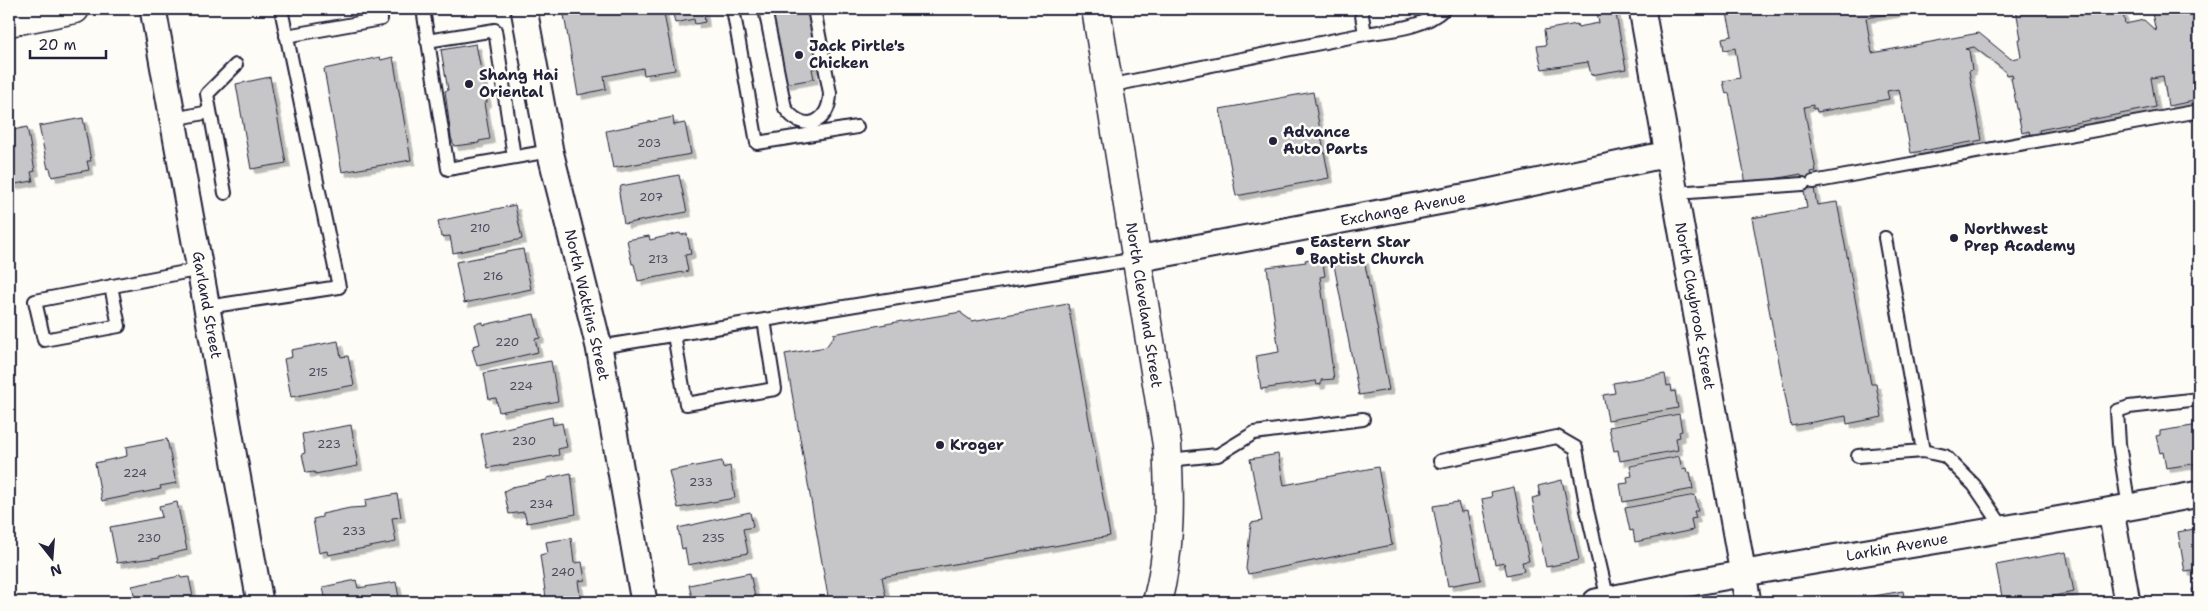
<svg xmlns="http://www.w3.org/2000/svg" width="2208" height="611" viewBox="0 0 2208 611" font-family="'Shantell Sans',sans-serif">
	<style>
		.building { fill: #c6c6c8; stroke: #22223b; filter: url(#shadow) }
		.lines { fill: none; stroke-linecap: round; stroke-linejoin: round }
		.service-casing { stroke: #22223b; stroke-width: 16 }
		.minor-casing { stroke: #22223b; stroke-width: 29 }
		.secondary-casing { stroke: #22223b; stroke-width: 31 }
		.service { stroke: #fdfcf7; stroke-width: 12 }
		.minor { stroke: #fdfcf7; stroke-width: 25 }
		.secondary { stroke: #fdfcf7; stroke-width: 28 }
		.poi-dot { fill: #22223b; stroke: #fdfcf7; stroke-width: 2 }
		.labels { text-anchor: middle; stroke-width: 5; stroke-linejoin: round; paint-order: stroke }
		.number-label { font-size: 12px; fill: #4b4b5e }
		.poi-label { font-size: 15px; font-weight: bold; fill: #22223b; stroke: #fdfcf7; text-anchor: start }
		.street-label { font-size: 15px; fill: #22223b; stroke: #fdfcf7 }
	</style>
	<defs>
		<filter id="shadow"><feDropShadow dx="4.5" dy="4.5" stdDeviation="0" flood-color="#0004"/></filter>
	</defs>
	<rect width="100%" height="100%" fill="#fdfcf7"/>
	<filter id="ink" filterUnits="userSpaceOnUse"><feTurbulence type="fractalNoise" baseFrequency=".02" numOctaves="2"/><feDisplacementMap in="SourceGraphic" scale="10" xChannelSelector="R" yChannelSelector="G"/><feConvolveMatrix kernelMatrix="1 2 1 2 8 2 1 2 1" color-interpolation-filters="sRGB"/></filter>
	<g filter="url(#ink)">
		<path class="building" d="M 563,9 L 663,9 L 675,70 L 644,75 L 643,68 L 604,76 L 606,89 L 578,95 Z
			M 672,9 L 703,9 L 705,22 L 695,24 L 694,19 L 675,23 Z
			M 771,9 L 812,9 L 822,66 L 812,69 L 814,79 L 785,84 Z
			M 1615,9 L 1626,69 L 1591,75 L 1588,62 L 1542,69 L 1537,46 L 1546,45 L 1544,30 L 1577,24 L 1578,27 L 1599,23 L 1597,12 Z
			M 1726,9 L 1842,9 L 1843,12 L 1858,9 L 1914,9 L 1866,18 L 1872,53 L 1979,33 L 2011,59 L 2021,57 L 2018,39 L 2021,39 L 2016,9 L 2122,9 L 2125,24 L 2144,20 L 2156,31 L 2151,9 L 2199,9 L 2199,100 L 2168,106 L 2163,76 L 2151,78 L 2156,107 L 2039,130 L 2041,137 L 2031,139 L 2029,131 L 2022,133 L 2011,78 L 2013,78 L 2012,74 L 2006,75 L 2005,71 L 1974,47 L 1965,49 L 1969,50 L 1972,70 L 1969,71 L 1982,140 L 1911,153 L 1899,89 L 1887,91 L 1889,99 L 1817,112 L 1816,108 L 1813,109 L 1813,105 L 1804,107 L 1816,171 L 1811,172 L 1817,205 L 1837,202 L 1871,384 L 1876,384 L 1882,417 L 1847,424 L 1846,416 L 1791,426 L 1752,218 L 1807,208 L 1801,174 L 1746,184 L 1729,93 L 1726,94 L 1723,81 L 1740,78 L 1735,48 L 1724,50 L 1722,38 L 1732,36 Z
			M 476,44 L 484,86 L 487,102 L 484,103 L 490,139 L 479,141 L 479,143 L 454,146 L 451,137 L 445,91 L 448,90 L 441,50 Z
			M 380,57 L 381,60 L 393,57 L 411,160 L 342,172 L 324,69 Z
			M 270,77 L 286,163 L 251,169 L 236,84 Z
			M 1313,92 L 1329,178 L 1236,196 L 1220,109 Z
			M 673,117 L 674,125 L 685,123 L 691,154 L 613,168 L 606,131 Z
			M 83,118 L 91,161 L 87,161 L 89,170 L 52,177 L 50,168 L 48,169 L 39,126 Z
			M 27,127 L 35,171 L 31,172 L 33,181 L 9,185 L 9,131 Z
			M 679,175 L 687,212 L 624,224 L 619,193 L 621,186 Z
			M 515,205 L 522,239 L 453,253 L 450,236 L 441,237 L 438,221 Z
			M 680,233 L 681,235 L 687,234 L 691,254 L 685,255 L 688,271 L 638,281 L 634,264 L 632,264 L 627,240 L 649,236 L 650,240 Z
			M 523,249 L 531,289 L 464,303 L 456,262 Z
			M 1322,257 L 1325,276 L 1320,277 L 1334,379 L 1321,380 L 1321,384 L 1317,385 L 1316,381 L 1261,389 L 1256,356 L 1279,352 L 1267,267 L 1306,262 L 1305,260 Z
			M 1364,259 L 1389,390 L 1359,395 L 1334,265 Z
			M 1068,304 L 1110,536 L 882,577 L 887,602 L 829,602 L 785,354 L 826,347 L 834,336 L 833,334 L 902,321 L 902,322 L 961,312 L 962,314 L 972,321 Z
			M 534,314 L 540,338 L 535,339 L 538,352 L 477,366 L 472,349 L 474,349 L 473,346 L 480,344 L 475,324 L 483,322 L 483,325 Z
			M 338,341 L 341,357 L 348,356 L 354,385 L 291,397 L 284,359 L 292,357 L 291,350 Z
			M 551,361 L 558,401 L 499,412 L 496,398 L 489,399 L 484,373 Z
			M 1665,374 L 1667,386 L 1671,385 L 1672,392 L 1675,391 L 1678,408 L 1608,420 L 1603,395 L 1615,393 L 1613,383 Z
			M 1679,414 L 1682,431 L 1679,432 L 1680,437 L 1676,438 L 1678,450 L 1620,461 L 1618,450 L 1614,451 L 1609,427 Z
			M 552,417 L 553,425 L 562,423 L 567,447 L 558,449 L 559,455 L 488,468 L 481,434 Z
			M 351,425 L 358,466 L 315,474 L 315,472 L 306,473 L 302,454 L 305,453 L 302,434 Z
			M 2199,425 L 2199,463 L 2166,468 L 2163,452 L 2160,453 L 2156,436 L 2160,435 L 2160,431 Z
			M 167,439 L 176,483 L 160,486 L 161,489 L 102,501 L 95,463 L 127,456 L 126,447 Z
			M 1278,454 L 1284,485 L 1378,467 L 1392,545 L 1248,574 L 1246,569 L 1251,523 L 1262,521 L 1250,459 Z
			M 1679,456 L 1682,469 L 1686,468 L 1687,473 L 1690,472 L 1693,489 L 1623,502 L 1620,484 L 1628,483 L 1627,477 L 1632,476 L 1630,466 Z
			M 722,461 L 723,468 L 730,466 L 735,498 L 678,508 L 669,471 Z
			M 571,473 L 576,514 L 527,523 L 524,512 L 509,514 L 504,491 L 512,487 L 547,480 L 547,478 Z
			M 1562,480 L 1579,560 L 1546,567 L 1532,498 L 1540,496 L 1538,486 Z
			M 1514,487 L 1529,561 L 1522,562 L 1524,571 L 1507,575 L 1504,562 L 1495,564 L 1482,499 L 1492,497 L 1491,492 Z
			M 397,494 L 401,517 L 392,518 L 396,542 L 328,555 L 327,551 L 319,553 L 313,519 L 322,517 L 322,514 L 350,508 L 366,507 L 365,500 Z
			M 1695,495 L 1698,511 L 1694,511 L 1696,518 L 1691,519 L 1693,530 L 1635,542 L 1633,530 L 1630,531 L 1625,508 Z
			M 177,502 L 187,550 L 160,556 L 160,557 L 117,563 L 110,527 L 162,517 L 159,506 Z
			M 1458,502 L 1461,512 L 1467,511 L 1481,580 L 1448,586 L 1433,506 Z
			M 750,512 L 753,527 L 743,529 L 748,553 L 688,565 L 685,548 L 682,549 L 678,528 Z
			M 2199,528 L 2199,570 L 2185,572 L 2178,532 Z
			M 571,538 L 574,563 L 582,562 L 585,580 L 578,581 L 581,602 L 551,602 L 551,598 L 546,598 L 540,555 L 548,553 L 546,542 Z
			M 2066,552 L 2074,592 L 2022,602 L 2003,602 L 1996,565 Z
			M 750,573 L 756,602 L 693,602 L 689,585 Z
			M 180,576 L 181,578 L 189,577 L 194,602 L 136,602 L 132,586 Z
			M 356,580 L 358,588 L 396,582 L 400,602 L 326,602 L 323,587 Z
			M 2199,588 L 2199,602 L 2194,602 L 2192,589 Z
			M 1903,591 L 1905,602 L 1839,602 Z"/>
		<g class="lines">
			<defs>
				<path id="service" d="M 423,9 L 448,169 L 550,151
					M 733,9 L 757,143 L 857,127
					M 765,9 L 785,108 C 803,134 830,124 830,93 L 814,9
					M 1361,9 L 1365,34
					M 286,36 L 381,19
					M 427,41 L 495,30 L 514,157
					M 1108,86 L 1365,34 C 1391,30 1424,28 1444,9
					M 174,119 L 209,112
					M 1813,182 L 2199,111
					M 225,193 L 207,94 L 236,65
					M 1675,193 L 1803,184
					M 1885,238 L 1923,451 L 1945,456 L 1974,485 L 2004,529
					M 111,286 L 119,326 L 44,340 L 35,301 L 201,269
					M 207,307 L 339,287 L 281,9
					M 674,335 L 686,404 L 775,389 L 764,320
					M 599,347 L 1137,259
					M 1858,456 L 1923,451
					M 1168,460 L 1218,455 L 1254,433 L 1363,419
					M 1440,461 L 1557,437 L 1576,448 L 1587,510 L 1608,600
					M 2129,508 L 2119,444 L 2117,411 L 2129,407 L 2199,399"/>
				<path id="minor" d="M 153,9 L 260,602
					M 524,9 L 550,151 L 599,347 L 644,602
					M 1642,9 L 1748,602
					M 1137,259 L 1479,194 L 1668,154
					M 2111,511 L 2127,602
					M 1596,602 C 1796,560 1999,533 2199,494"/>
				<path id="secondary" d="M 1096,9 L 1167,445 C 1170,499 1171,549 1157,602
					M 9,22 L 75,9"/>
			</defs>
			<use href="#service" class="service-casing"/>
			<use href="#minor" class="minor-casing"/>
			<use href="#secondary" class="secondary-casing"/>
			<use href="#service" class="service"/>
			<use href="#minor" class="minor"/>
			<use href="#secondary" class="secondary"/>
		</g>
	</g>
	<g class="poi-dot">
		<circle cx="799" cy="55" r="5"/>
		<circle cx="469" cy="84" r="5"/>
		<circle cx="1273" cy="141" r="5"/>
		<circle cx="1954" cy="238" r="5"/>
		<circle cx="1300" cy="251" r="5"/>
		<circle cx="940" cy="445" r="5"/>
	</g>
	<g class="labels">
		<g class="number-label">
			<text x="649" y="147">203</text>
			<text x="651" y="201">207</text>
			<text x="480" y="232">210</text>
			<text x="658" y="263">213</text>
			<text x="493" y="280">216</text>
			<text x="507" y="346">220</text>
			<text x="318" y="376">215</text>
			<text x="521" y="390">224</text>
			<text x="524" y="445">230</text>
			<text x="329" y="448">223</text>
			<text x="135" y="477">224</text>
			<text x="701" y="486">233</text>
			<text x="541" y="508">234</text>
			<text x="354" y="535">233</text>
			<text x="149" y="542">230</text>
			<text x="713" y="542">235</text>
			<text x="563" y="576">240</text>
		</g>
		<g class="poi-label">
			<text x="809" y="51">Jack Pirtle's<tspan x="809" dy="17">Chicken</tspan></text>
			<text x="479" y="80">Shang Hai<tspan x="479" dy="17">Oriental</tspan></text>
			<text x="1283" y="137">Advance<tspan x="1283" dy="17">Auto Parts</tspan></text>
			<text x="1964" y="234">Northwest<tspan x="1964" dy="17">Prep Academy</tspan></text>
			<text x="1310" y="247">Eastern Star<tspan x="1310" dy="17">Baptist Church</tspan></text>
			<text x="950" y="450">Kroger</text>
		</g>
		<g class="street-label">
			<text transform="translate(1403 209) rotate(-11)" y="5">Exchange Avenue</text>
			<text transform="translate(207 305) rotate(80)" y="5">Garland Street</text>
			<text transform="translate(587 305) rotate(77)" y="5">North Watkins Street</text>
			<text transform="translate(1144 305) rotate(81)" y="5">North Cleveland Street</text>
			<text transform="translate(1695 306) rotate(80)" y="5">North Claybrook Street</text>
			<text transform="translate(1897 547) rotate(-10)" y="5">Larkin Avenue</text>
		</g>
	</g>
	<rect width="2208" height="611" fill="none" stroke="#fdfcf7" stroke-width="30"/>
	<rect x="15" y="15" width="2178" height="581" fill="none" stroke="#22223b" stroke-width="2" filter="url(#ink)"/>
	<g transform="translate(52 558) rotate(163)" stroke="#fdfcf7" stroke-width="4" paint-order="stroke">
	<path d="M0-4L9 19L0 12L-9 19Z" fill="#22223b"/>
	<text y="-8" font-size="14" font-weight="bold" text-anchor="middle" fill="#22223b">N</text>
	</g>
	<path d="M30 50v8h76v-8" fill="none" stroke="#22223b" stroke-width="2.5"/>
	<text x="38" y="50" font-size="15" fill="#22223b" stroke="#fdfcf7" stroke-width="4" paint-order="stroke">20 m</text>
</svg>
